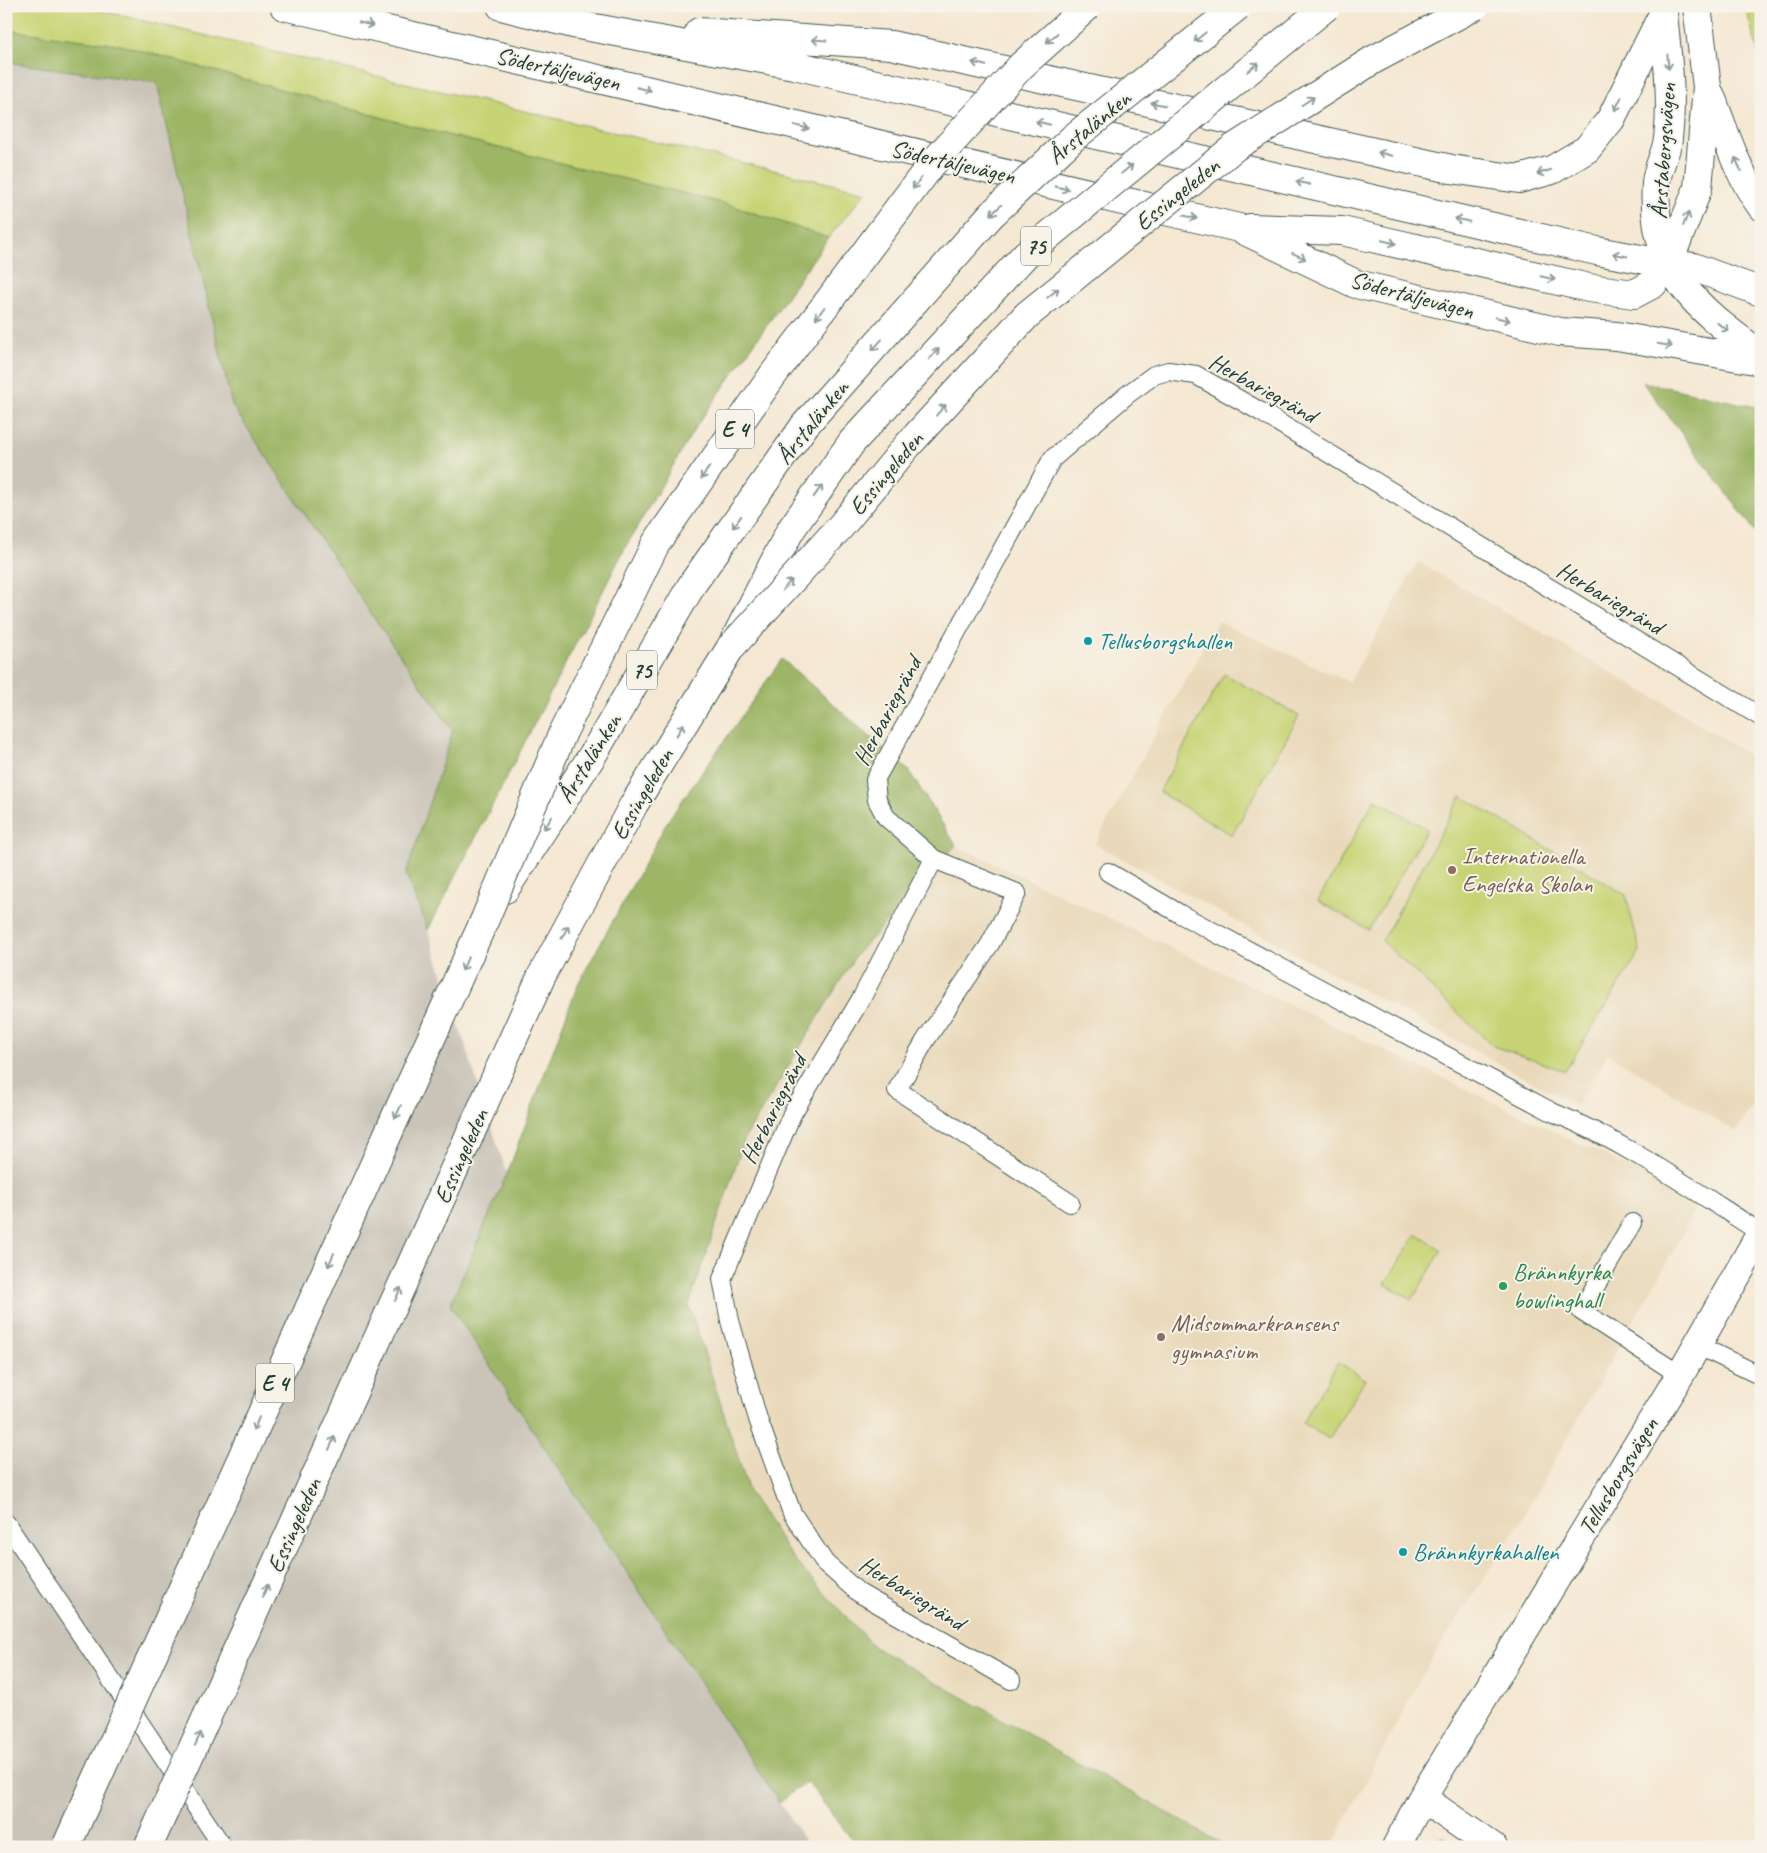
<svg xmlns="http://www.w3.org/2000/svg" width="1767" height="1853" viewBox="0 0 1767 1853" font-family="Caveat,sans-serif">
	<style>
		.built { fill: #e9d9ba }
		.industrial { fill: #c9c3b8 }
		.green { fill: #c7d475; stroke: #738854 }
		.forest { fill: #9db666; stroke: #5e7a4d }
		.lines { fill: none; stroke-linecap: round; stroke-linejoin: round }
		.lane-casing { stroke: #3f574c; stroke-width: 20 }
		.street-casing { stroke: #3f574c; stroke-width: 30 }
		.secondary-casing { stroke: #3f574c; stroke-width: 30 }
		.highway-casing { stroke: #3f574c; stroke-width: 30 }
		.lane { stroke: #fff; stroke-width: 18 }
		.street { stroke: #fff; stroke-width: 28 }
		.secondary { stroke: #fff; stroke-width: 28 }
		.highway { stroke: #fff; stroke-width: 28 }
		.highway-bridge-casing { stroke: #3f574c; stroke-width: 30; stroke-linecap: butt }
		.highway-bridge { stroke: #fff; stroke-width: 28 }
		.oneway { stroke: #8f9e9a }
		.culture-dot { fill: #0f9aa8; stroke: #f7f3e8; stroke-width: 2 }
		.education-dot { fill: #8d6e63; stroke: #f7f3e8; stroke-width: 2 }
		.leisure-dot { fill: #2e9e5b; stroke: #f7f3e8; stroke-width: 2 }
		.labels { text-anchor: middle; stroke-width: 4; stroke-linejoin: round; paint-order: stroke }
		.shield { fill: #f7f3e8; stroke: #60746a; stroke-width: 1 }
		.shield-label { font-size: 22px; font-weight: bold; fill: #1f3d34 }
		.street-label { font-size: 24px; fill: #1f3d34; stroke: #f7f3e8 }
		.culture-label { font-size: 24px; fill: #0d838f; stroke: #f7f3e8; text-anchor: start }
		.education-label { font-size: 24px; fill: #785e54; stroke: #f7f3e8; text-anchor: start }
		.leisure-label { font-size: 24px; fill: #27864d; stroke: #f7f3e8; text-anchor: start }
	</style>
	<rect width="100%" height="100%" fill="#f7f3e8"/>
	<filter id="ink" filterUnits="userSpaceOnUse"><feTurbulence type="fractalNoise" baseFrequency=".02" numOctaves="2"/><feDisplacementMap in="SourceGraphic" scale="10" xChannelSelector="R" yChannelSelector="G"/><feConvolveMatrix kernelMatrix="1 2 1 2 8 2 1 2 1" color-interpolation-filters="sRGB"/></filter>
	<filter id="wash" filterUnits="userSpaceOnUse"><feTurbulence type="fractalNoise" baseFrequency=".0096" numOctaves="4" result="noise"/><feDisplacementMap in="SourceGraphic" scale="20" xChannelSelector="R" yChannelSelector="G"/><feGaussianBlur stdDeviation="1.12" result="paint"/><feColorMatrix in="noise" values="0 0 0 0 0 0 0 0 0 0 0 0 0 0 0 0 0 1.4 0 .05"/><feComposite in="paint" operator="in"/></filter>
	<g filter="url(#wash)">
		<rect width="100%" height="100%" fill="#f5e8d3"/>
		<path class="built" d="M 1418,562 L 1676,710 L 1761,763 L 1761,1090 L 1736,1132 L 1608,1054 L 1576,1106 L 1095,844 L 1218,621 L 1349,682 Z
			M 956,845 L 1698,1200 L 1685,1230 L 1517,1527 L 1429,1663 L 1331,1847 L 1228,1847 L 874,1647 L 793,1559 L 749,1492 L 689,1305 L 745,1138 L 856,955 Z"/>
		<path class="industrial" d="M 6,62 L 157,82 L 232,405 L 370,612 L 453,731 L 406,874 L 428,930 L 507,1174 L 450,1305 L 809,1847 L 6,1847 Z"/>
		<path class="green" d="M 6,6 L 81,6 L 866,192 L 828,238 L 730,205 L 427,130 L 121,45 L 6,30 Z
			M 1745,6 L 1761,6 L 1761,62 Z
			M 1224,674 L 1299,716 L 1232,835 L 1159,792 Z
			M 1461,796 L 1626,895 L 1640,951 L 1565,1071 L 1493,1046 L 1382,941 Z
			M 1375,799 L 1427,829 L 1369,930 L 1318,901 Z
			M 1416,1234 L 1442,1250 L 1412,1300 L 1385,1284 Z
			M 1338,1362 L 1365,1379 L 1329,1439 L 1302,1423 Z
			M 1443,1837 L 1463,1847 L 1428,1847 Z"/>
		<path class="forest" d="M 6,30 L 121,45 L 427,130 L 730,205 L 828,238 L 695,428 L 625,548 L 428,930 L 406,874 L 453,731 L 370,612 L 232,405 L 157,83 L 6,62 Z
			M 1643,382 L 1761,408 L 1761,539 Z
			M 782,659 L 909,771 L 956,845 L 856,955 L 745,1138 L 689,1305 L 749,1492 L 793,1559 L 874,1647 L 1228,1847 L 858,1847 L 807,1782 L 779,1802 L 450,1305 L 507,1174 L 578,984 L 669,819 Z"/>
	</g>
	<g filter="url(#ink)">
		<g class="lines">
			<defs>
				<path id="lane" d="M 934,859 L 1017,893 L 990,944 L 925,1041 L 897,1090 L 1070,1203
					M 1108,872 L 1180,914 L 1552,1112 C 1626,1142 1693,1190 1761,1233
					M 1632,1223 L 1581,1311 L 1680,1375
					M 1697,1345 L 1761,1376
					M 6,1523 L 223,1847
					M 1011,1680 L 859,1593 L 825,1563 L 792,1513 L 758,1419 L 730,1321 L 722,1279 L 792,1114 L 861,999 L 934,859 L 886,817 L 877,800 L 875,780 L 1052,459 L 1128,394 L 1154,375 L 1168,371 L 1196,375 L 1261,412 L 1761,717"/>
				<path id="street" d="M 1422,1798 L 1493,1847
					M 1396,1847 L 1422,1798 L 1680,1375 L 1761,1233"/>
				<path id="secondary" d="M 284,6 L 1239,228 L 1356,284 L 1560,332 L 1617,336 L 1761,361
					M 501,6 L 573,24 L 794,65 L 1597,251 L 1668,264 L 1693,267 L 1761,292
					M 1663,13 C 1667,55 1673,97 1668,139 C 1666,154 1657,168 1656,183 C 1650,271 1696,308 1761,355
					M 699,32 L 891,45 L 1451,169 L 1519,179 L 1552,170 L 1587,149 L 1611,119 L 1663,14
					M 1710,94 C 1725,132 1737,173 1761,206
					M 1250,228 L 1342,231 L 1589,288 L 1634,294 L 1653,284 L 1668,264 L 1698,188 L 1707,87 L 1697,6"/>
				<path id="highway" d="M 505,889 L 592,756 L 693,583 L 805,425
					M 542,975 L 634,804 L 731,647 L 790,531"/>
			</defs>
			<use href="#lane" class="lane-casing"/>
			<use href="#street" class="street-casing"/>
			<use href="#secondary" class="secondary-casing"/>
			<use href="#highway" class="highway-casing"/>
			<use href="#lane" class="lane"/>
			<use href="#street" class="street"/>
			<use href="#secondary" class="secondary"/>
			<use href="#highway" class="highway"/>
			<defs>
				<path id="highway-bridge" d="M 805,425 L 991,215 L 1073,138 L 1238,6
					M 790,531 L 852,442 L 1026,254 L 1327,6
					M 731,647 L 841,526 L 908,445 L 1027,315 L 1235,147 L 1373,60 L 1475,6
					M 66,1847 L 485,919 L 563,732 L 656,543 L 773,375 L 931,165 L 1021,66 L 1088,6
					M 148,1847 L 542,975"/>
			</defs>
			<use href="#highway-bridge" class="highway-bridge-casing"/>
			<use href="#highway-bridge" class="highway-bridge"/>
		</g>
		<defs><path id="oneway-shaft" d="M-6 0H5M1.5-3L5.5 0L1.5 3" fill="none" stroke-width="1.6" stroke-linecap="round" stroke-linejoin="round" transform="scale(1.25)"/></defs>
		<g class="oneway">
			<use href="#oneway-shaft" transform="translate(366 24) rotate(13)"/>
			<use href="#oneway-shaft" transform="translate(1200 37) rotate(141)"/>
			<use href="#oneway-shaft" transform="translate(1052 38) rotate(139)"/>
			<use href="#oneway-shaft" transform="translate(819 40) rotate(-176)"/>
			<use href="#oneway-shaft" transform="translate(1668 62) rotate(85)"/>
			<use href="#oneway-shaft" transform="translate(979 64) rotate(-167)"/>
			<use href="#oneway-shaft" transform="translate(1253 67) rotate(-39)"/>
			<use href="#oneway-shaft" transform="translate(644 89) rotate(14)"/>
			<use href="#oneway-shaft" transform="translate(1308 101) rotate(-32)"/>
			<use href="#oneway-shaft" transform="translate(1158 104) rotate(-168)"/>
			<use href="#oneway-shaft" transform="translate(1618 104) rotate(117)"/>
			<use href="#oneway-shaft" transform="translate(1043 123) rotate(-167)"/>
			<use href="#oneway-shaft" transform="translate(802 127) rotate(14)"/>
			<use href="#oneway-shaft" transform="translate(1385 154) rotate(-167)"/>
			<use href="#oneway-shaft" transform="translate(1738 164) rotate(-113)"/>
			<use href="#oneway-shaft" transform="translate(1127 169) rotate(-39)"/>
			<use href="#oneway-shaft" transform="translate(1544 172) rotate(163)"/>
			<use href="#oneway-shaft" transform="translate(917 183) rotate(127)"/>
			<use href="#oneway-shaft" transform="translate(1303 183) rotate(-167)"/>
			<use href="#oneway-shaft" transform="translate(1062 188) rotate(13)"/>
			<use href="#oneway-shaft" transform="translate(996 210) rotate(136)"/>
			<use href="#oneway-shaft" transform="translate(1190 217) rotate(13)"/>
			<use href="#oneway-shaft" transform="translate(1686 219) rotate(-68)"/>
			<use href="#oneway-shaft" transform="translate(1462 220) rotate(-167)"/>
			<use href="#oneway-shaft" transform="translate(1389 242) rotate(13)"/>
			<use href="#oneway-shaft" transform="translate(1620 255) rotate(-169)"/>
			<use href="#oneway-shaft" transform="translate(1299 256) rotate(25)"/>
			<use href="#oneway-shaft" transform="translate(1548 278) rotate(13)"/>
			<use href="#oneway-shaft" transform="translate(1053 293) rotate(-39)"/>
			<use href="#oneway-shaft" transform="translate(820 313) rotate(127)"/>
			<use href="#oneway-shaft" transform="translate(1503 319) rotate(13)"/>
			<use href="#oneway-shaft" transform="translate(1723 327) rotate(36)"/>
			<use href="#oneway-shaft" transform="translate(877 345) rotate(132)"/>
			<use href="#oneway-shaft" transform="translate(1665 345) rotate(10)"/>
			<use href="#oneway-shaft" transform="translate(934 354) rotate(-47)"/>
			<use href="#oneway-shaft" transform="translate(941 410) rotate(-48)"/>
			<use href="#oneway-shaft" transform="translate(705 473) rotate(125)"/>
			<use href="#oneway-shaft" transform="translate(818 491) rotate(-55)"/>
			<use href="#oneway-shaft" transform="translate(737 522) rotate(125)"/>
			<use href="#oneway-shaft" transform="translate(787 585) rotate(-48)"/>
			<use href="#oneway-shaft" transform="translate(680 730) rotate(-58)"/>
			<use href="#oneway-shaft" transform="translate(548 823) rotate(123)"/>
			<use href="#oneway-shaft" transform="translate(565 932) rotate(-62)"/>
			<use href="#oneway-shaft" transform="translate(465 964) rotate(114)"/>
			<use href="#oneway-shaft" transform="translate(398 1112) rotate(114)"/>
			<use href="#oneway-shaft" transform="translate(331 1260) rotate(114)"/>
			<use href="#oneway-shaft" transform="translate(398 1294) rotate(-66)"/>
			<use href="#oneway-shaft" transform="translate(256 1424) rotate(114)"/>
			<use href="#oneway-shaft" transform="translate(332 1443) rotate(-66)"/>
			<use href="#oneway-shaft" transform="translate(265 1591) rotate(-66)"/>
			<use href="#oneway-shaft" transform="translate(198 1739) rotate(-65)"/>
		</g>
	</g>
	<g class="culture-dot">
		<circle cx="1088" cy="641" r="5"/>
		<circle cx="1403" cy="1552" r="5"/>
	</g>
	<g class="education-dot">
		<circle cx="1452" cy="870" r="5"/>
		<circle cx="1161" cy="1337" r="5"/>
	</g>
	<circle class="leisure-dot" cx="1503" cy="1286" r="5"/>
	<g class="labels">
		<g class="shield">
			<rect x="1021" y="226.5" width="30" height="39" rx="4"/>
			<rect x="716" y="409.5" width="38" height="39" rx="4"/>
			<rect x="627" y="650.5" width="30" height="39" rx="4"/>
			<rect x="256" y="1363.5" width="38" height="39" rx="4"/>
		</g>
		<g class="shield-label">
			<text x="1036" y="254">75</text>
			<text x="735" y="437">E 4</text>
			<text x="642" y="678">75</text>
			<text x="275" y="1391">E 4</text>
		</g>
		<g class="street-label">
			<text transform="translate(558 69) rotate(13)" y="8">Södertäljevägen</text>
			<text transform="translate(1089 127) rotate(-40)" y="8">Årstalänken</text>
			<text transform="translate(1663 151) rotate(-86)" y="8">Årstabergsvägen</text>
			<text transform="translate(953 162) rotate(13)" y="8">Södertäljevägen</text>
			<text transform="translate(1177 194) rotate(-39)" y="8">Essingeleden</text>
			<text transform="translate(1412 295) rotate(15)" y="8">Södertäljevägen</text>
			<text transform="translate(1263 388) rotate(29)" y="8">Herbariegränd</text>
			<text transform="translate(812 422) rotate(-51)" y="8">Årstalänken</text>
			<text transform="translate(886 473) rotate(-50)" y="8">Essingeleden</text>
			<text transform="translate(1610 598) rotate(31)" y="8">Herbariegränd</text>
			<text transform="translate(887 711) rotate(-62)" y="8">Herbariegränd</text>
			<text transform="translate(589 758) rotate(-58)" y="8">Årstalänken</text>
			<text transform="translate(642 794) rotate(-60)" y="8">Essingeleden</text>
			<text transform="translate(773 1109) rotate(-63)" y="8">Herbariegränd</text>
			<text transform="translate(461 1156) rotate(-66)" y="8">Essingeleden</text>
			<text transform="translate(1618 1476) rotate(-59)" y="8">Tellusborgsvägen</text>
			<text transform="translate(294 1525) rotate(-66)" y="8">Essingeleden</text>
			<text transform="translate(912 1593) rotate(32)" y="8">Herbariegränd</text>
		</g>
		<g class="culture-label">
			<text x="1098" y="649">Tellusborgshallen</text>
			<text x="1413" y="1560">Brännkyrkahallen</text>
		</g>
		<g class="education-label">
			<text x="1462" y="864">Internationella<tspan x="1462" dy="28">Engelska Skolan</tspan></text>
			<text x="1171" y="1331">Midsommarkransens<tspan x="1171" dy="28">gymnasium</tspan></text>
		</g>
		<g class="leisure-label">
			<text x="1513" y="1280">Brännkyrka<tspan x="1513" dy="28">bowlinghall</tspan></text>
		</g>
	</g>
	<rect width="1767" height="1853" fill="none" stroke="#f7f3e8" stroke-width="25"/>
</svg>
